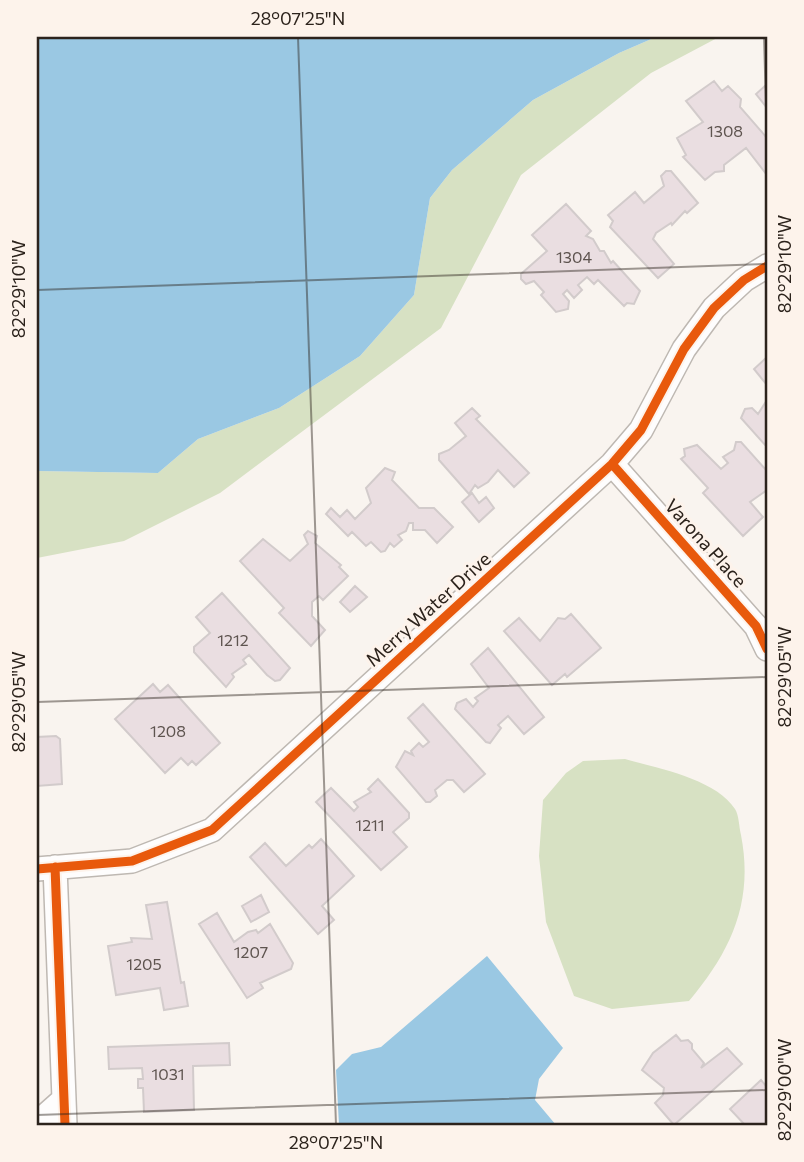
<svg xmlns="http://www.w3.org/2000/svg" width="804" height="1162" viewBox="0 0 804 1162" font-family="Commissioner,sans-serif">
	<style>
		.green { fill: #d7e1c3 }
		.water { fill: #9ac8e3 }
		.building { fill: #eadee1; stroke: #d2cbcb; stroke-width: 2 }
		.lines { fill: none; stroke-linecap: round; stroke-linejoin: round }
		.minor-casing { stroke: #beb8b2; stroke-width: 26 }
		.minor { stroke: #fefdfd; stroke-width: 23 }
		.cycleway-casing { stroke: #fdf3eb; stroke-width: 13 }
		.cycleway { stroke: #e8590c; stroke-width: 9 }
		.ticks { fill: none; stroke: #2c231c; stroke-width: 2; stroke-opacity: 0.45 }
		.labels { text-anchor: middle; stroke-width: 6; stroke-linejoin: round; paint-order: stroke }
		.number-label { font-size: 16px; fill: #5e544f }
		.street-label { font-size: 19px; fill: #2c231c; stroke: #fdf3eb }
		.neatline { fill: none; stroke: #2c231c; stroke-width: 2.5 }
		.ticks-label { font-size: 18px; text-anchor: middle; fill: #2c231c }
	</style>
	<rect width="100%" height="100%" fill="#f9f4ef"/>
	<path class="green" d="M 656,37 L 719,37 L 651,73 L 521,175 L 441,328 L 220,493 L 124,541 L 37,558 L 37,471 L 158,473 L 198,439 L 279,408 L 360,356 L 414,295 L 430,198 L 452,170 L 533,100 L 619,53 Z
		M 625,759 C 657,768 716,779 735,809 C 739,815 739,827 741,835 C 754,902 731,951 689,1001 L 612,1009 L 574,996 L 546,922 L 539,856 L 543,800 L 566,773 L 583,761 Z"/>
	<path class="water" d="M 37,37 L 656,37 L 619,53 L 533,100 L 452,170 L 430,198 L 414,295 L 360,356 L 279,408 L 198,439 L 158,473 L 37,471 Z
		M 487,956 L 563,1048 L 539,1079 L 535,1100 L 556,1125 L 339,1125 L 336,1070 L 352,1054 L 381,1047 Z"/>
	<path class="building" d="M 714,81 L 722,91 L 728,86 L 741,99 L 740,107 L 767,138 L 767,175 L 746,148 L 724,165 L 724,171 L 715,172 L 705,180 L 683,157 L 686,155 L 677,138 L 703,122 L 686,101 Z
		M 767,84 L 767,108 L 756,94 Z
		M 666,171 L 671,171 L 698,203 L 687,213 L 685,211 L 672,225 L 671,223 L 656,233 L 653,239 L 674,264 L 658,278 L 610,227 L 613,221 L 608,215 L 635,192 L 644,203 L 664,186 L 661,176 Z
		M 566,204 L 591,231 L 586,236 L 593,239 L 600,251 L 604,251 L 611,263 L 613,261 L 640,291 L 634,304 L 627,303 L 624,306 L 598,280 L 594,284 L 587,277 L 578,285 L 582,290 L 574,298 L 567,290 L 563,294 L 569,301 L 568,309 L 556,312 L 541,295 L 544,292 L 534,281 L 526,284 L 521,279 L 521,274 L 547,251 L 532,235 Z
		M 767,357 L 767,385 L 754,369 Z
		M 767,400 L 767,447 L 741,418 L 745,409 L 752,408 L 758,414 Z
		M 472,408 L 480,416 L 476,419 L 529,473 L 514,487 L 498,470 L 488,482 L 478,488 L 475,485 L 469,494 L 439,460 L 439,454 L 449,450 L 466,436 L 455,423 Z
		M 736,442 L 741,442 L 767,471 L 767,490 L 750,502 L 763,517 L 743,536 L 703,493 L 708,488 L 681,459 L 685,456 L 684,449 L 697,445 L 721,469 L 728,463 L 723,457 L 734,450 Z
		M 385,468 L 395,472 L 392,480 L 419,508 L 434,508 L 453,527 L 437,543 L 425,530 L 413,530 L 413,523 L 409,523 L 406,531 L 398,535 L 402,540 L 394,547 L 390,543 L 385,551 L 381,552 L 371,542 L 366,546 L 352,532 L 348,536 L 326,514 L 331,508 L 340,517 L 347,510 L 355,519 L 371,503 L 366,488 Z
		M 472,493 L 479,503 L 486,497 L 494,508 L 479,522 L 462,502 Z
		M 308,531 L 317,536 L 315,543 L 341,565 L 339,567 L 348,576 L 323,600 L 319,596 L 312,602 L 312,616 L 325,630 L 311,646 L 279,613 L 284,608 L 240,561 L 263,539 L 290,561 L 308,544 L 304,535 Z
		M 355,586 L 367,597 L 350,612 L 340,602 Z
		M 222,593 L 290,668 L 280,680 L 275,681 L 267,675 L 249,655 L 243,660 L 246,664 L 232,674 L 234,677 L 226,687 L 194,652 L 194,647 L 210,633 L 196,617 Z
		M 571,614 L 601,648 L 567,677 L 565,674 L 552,685 L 504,631 L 519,618 L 540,641 L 558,618 L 565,619 Z
		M 488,648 L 544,717 L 524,734 L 508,716 L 498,725 L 501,728 L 490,743 L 486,742 L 455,709 L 457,703 L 466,699 L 473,707 L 478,701 L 475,698 L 489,688 L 471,664 Z
		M 153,684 L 160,692 L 168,685 L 220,743 L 196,765 L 192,761 L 188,765 L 181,758 L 165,773 L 115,719 Z
		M 423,704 L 485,774 L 464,792 L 453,780 L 447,780 L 435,790 L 437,796 L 430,802 L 426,802 L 396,767 L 405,751 L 413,755 L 411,751 L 419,743 L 423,747 L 429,742 L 408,718 Z
		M 56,736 L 60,739 L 62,784 L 37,786 L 37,737 Z
		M 378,779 L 409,813 L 409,818 L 393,832 L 407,847 L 381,870 L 316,802 L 331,788 L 354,811 L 358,807 L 354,802 L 371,792 L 368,789 Z
		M 321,839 L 354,876 L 322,906 L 334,920 L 318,934 L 250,857 L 265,843 L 286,866 L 309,845 L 312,848 Z
		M 261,895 L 269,912 L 251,922 L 242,906 Z
		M 167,902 L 181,983 L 184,982 L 188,1006 L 164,1010 L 160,988 L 116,995 L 108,946 L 132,942 L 131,938 L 152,939 L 146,905 Z
		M 217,913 L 234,942 L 248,932 L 256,930 L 258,933 L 270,924 L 293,963 L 291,969 L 260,983 L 263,988 L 247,998 L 199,924 Z
		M 676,1035 L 681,1041 L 688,1040 L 692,1044 L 692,1049 L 704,1063 L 701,1068 L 727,1048 L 742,1064 L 674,1125 L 655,1103 L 663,1095 L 664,1088 L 642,1070 L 653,1053 Z
		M 229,1043 L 230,1065 L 193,1066 L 194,1110 L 144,1112 L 143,1088 L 138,1088 L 138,1079 L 143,1079 L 142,1068 L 109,1069 L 108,1047 Z
		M 761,1080 L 767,1087 L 767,1125 L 745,1125 L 730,1109 Z"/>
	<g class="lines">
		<defs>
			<path id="minor" d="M 612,464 L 756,626 L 767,649
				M 55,867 L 65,1125
				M 37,869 L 132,861 L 212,830 L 612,464 L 641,430 L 684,349 L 714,308 L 744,280 L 767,266
				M 37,1123 L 64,1099"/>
		</defs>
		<use href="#minor" class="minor-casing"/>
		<use href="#minor" class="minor"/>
		<defs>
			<path id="cycleway" d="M 612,464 L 756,626 L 767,649
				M 55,867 L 65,1125
				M 37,869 L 132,861 L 212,830 L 612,464 L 641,430 L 684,349 L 714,308 L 744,280 L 767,266"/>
		</defs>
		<use href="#cycleway" class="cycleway-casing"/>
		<use href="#cycleway" class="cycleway"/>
	</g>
	<path class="ticks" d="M 298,37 L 336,1125M 764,37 L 767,140M 37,290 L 767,264M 37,702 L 767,677M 37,1115 L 767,1090"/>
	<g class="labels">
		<g class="number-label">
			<text x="725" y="137">1308</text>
			<text x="574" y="263">1304</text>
			<text x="233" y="646">1212</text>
			<text x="168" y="737">1208</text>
			<text x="370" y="831">1211</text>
			<text x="251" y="958">1207</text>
			<text x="144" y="970">1205</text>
			<text x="168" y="1080">1031</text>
		</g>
		<g class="street-label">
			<text transform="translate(706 543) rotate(48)" y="7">Varona Place</text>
			<text transform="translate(428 609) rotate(-42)" y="7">Merry Water Drive</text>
		</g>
	</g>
	<rect width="804" height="1162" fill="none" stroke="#fdf3eb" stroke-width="77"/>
	<rect x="38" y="38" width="728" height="1086" class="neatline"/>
	<g class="ticks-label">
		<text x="298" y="25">28°07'25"N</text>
		<text transform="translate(785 264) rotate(-90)" y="6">82°29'10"W</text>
		<text transform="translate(19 289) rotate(-90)" y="6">82°29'10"W</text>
		<text transform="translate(785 677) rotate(-90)" y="6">82°29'05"W</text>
		<text transform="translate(19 702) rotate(-90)" y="6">82°29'05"W</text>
		<text transform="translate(785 1090) rotate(-90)" y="6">82°29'00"W</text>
		<text x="336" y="1149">28°07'25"N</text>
	</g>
</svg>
